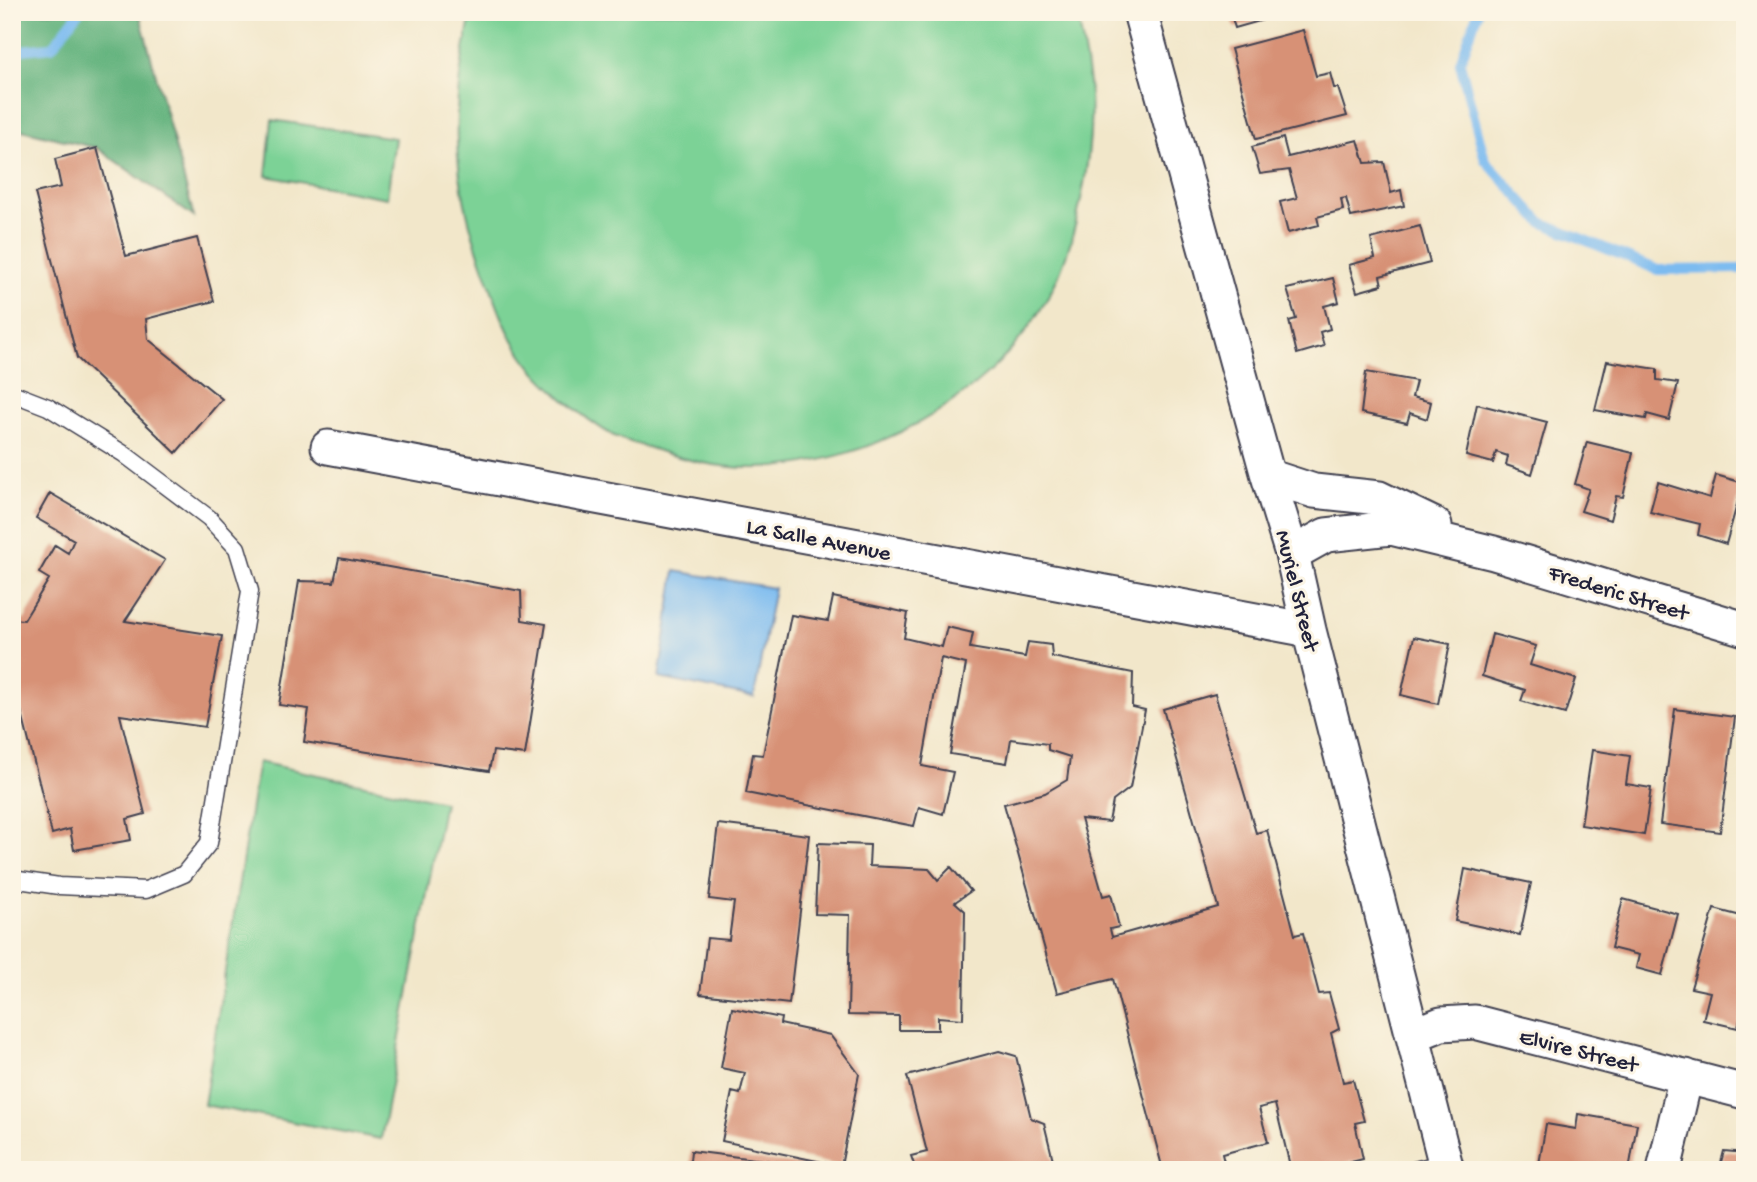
<svg xmlns="http://www.w3.org/2000/svg" width="1757" height="1182" viewBox="0 0 1757 1182" font-family="'Gochi Hand',sans-serif">
	<style>
		.green { fill: #7cd296; stroke: #4f7a68; stroke-width: 2 }
		.forest { fill: #65b47f; stroke: #446b5d; stroke-width: 2 }
		.water { fill: #7bbbf0; stroke: #4e6e96; stroke-width: 2 }
		.lines { fill: none; stroke-linecap: round; stroke-linejoin: round }
		.stream { stroke: #7bbbf0; stroke-width: 10 }
		.building { fill: #d79176 }
		.service-casing { stroke: #414050; stroke-width: 19 }
		.minor-casing { stroke: #414050; stroke-width: 37 }
		.service { stroke: #fff; stroke-width: 16 }
		.minor { stroke: #fff; stroke-width: 33 }
		.labels { text-anchor: middle; stroke-width: 6; stroke-linejoin: round; paint-order: stroke }
		.street-label { font-size: 23px; fill: #22223b; stroke: #fcf5e5 }
	</style>
	<rect width="100%" height="100%" fill="#fcf5e5"/>
	<filter id="ink" filterUnits="userSpaceOnUse"><feTurbulence type="fractalNoise" baseFrequency=".0143" numOctaves="2"/><feDisplacementMap in="SourceGraphic" scale="14" xChannelSelector="R" yChannelSelector="G"/><feConvolveMatrix kernelMatrix="1 2 1 2 8 2 1 2 1" color-interpolation-filters="sRGB"/></filter>
	<filter id="wash" filterUnits="userSpaceOnUse"><feTurbulence type="fractalNoise" baseFrequency=".00686" numOctaves="4" result="noise"/><feDisplacementMap in="SourceGraphic" scale="28" xChannelSelector="R" yChannelSelector="G"/><feGaussianBlur stdDeviation="1.57" result="paint"/><feColorMatrix in="noise" values="0 0 0 0 0 0 0 0 0 0 0 0 0 0 0 0 0 1.4 0 .05"/><feComposite in="paint" operator="in"/></filter>
	<g filter="url(#wash)">
		<rect width="100%" height="100%" fill="#f2e7ca"/>
		<path class="green" d="M 472,12 L 1077,12 C 1082,39 1088,67 1090,94 C 1094,155 1076,252 1044,304 C 986,402 869,465 756,468 C 720,469 684,460 650,448 C 638,444 625,441 614,436 C 585,420 542,383 523,356 C 504,329 495,299 484,269 C 451,179 449,106 472,12 Z
			M 272,120 L 395,138 L 387,198 L 266,176 Z
			M 258,762 L 444,802 L 381,1139 L 204,1105 Z"/>
		<path class="forest" d="M 12,12 L 139,12 L 194,217 L 97,148 L 18,129 L 12,130 Z"/>
		<path class="water" d="M 675,571 L 774,588 L 754,697 L 659,678 Z"/>
		<g class="lines">
			<path class="stream" d="M 1478,12 L 1460,63 L 1485,160 L 1541,222 L 1658,270 L 1745,269
				M 12,51 L 52,47 L 79,12"/>
		</g>
		<g id="blocks">
			<path class="building" d="M 1230,12 L 1281,12 L 1281,15 L 1235,28 Z
				M 1303,30 L 1316,76 L 1330,73 L 1334,88 L 1338,88 L 1347,116 L 1256,139 L 1231,49 Z
				M 1283,138 L 1288,157 L 1358,140 L 1365,163 L 1384,162 L 1391,193 L 1401,190 L 1404,206 L 1351,217 L 1346,198 L 1341,199 L 1343,210 L 1317,217 L 1319,225 L 1288,233 L 1280,202 L 1297,198 L 1289,170 L 1260,174 L 1252,147 Z
				M 97,148 L 126,256 L 197,238 L 214,301 L 146,319 L 148,339 L 222,399 L 176,453 L 77,358 L 35,193 L 61,187 L 55,159 Z
				M 1420,226 L 1430,263 L 1380,276 L 1382,285 L 1357,292 L 1349,265 L 1375,258 L 1371,239 Z
				M 1333,278 L 1339,302 L 1324,306 L 1330,329 L 1320,332 L 1324,346 L 1297,354 L 1289,321 L 1296,319 L 1287,289 Z
				M 1607,361 L 1657,369 L 1657,380 L 1678,383 L 1669,420 L 1647,414 L 1646,419 L 1595,410 Z
				M 1366,372 L 1416,381 L 1412,397 L 1431,402 L 1427,419 L 1410,413 L 1407,423 L 1361,413 Z
				M 1477,404 L 1547,422 L 1532,474 L 1506,465 L 1508,456 L 1496,452 L 1493,463 L 1466,456 Z
				M 1587,442 L 1633,453 L 1623,497 L 1616,496 L 1610,520 L 1581,511 L 1589,489 L 1575,484 Z
				M 1716,475 L 1743,483 L 1726,544 L 1698,535 L 1700,524 L 1650,512 L 1658,482 L 1710,498 Z
				M 50,493 L 165,560 L 125,621 L 222,636 L 205,727 L 120,715 L 145,814 L 127,819 L 131,840 L 74,850 L 70,829 L 52,834 L 16,690 L 12,690 L 12,619 L 24,620 L 49,579 L 39,573 L 55,545 L 68,553 L 74,540 L 36,518 Z
				M 339,558 L 521,591 L 522,620 L 546,624 L 525,755 L 493,751 L 489,771 L 304,742 L 309,709 L 279,705 L 299,581 L 334,582 Z
				M 833,597 L 908,613 L 904,638 L 942,647 L 947,627 L 973,633 L 970,648 L 1025,657 L 1028,642 L 1051,645 L 1052,657 L 1133,673 L 1132,707 L 1145,710 L 1130,788 L 1113,801 L 1109,822 L 1081,819 L 1103,896 L 1111,894 L 1119,927 L 1110,929 L 1112,937 L 1218,907 L 1163,709 L 1215,694 L 1256,833 L 1267,830 L 1295,935 L 1303,933 L 1319,994 L 1329,993 L 1339,1029 L 1331,1033 L 1343,1082 L 1353,1080 L 1364,1121 L 1355,1123 L 1363,1159 L 1320,1170 L 1291,1170 L 1275,1104 L 1259,1108 L 1268,1142 L 1222,1154 L 1226,1170 L 1163,1170 L 1113,979 L 1057,993 L 1004,804 L 1045,793 L 1067,780 L 1070,757 L 1048,750 L 1048,744 L 1011,739 L 1007,763 L 950,754 L 966,664 L 941,658 L 922,766 L 953,772 L 943,814 L 919,807 L 914,826 L 746,793 L 753,754 L 763,755 L 791,615 L 828,621 Z
				M 1492,634 L 1536,646 L 1530,665 L 1576,679 L 1565,714 L 1521,701 L 1525,690 L 1482,676 Z
				M 1414,637 L 1450,644 L 1438,704 L 1401,695 Z
				M 1675,709 L 1735,717 L 1720,832 L 1660,824 Z
				M 1592,750 L 1630,756 L 1626,784 L 1651,788 L 1644,835 L 1581,825 Z
				M 718,824 L 809,835 L 789,1004 L 700,994 L 707,938 L 729,940 L 734,902 L 709,899 Z
				M 818,843 L 870,845 L 869,866 L 929,869 L 938,880 L 951,867 L 971,891 L 955,902 L 965,911 L 963,1019 L 938,1017 L 938,1030 L 899,1030 L 899,1016 L 848,1015 L 850,915 L 815,914 Z
				M 1465,869 L 1531,883 L 1520,935 L 1455,921 Z
				M 1623,899 L 1678,914 L 1662,975 L 1636,968 L 1639,955 L 1611,948 Z
				M 1714,909 L 1745,917 L 1745,998 L 1738,1028 L 1703,1020 L 1710,992 L 1691,988 Z
				M 732,1008 L 781,1018 L 780,1024 L 830,1035 L 859,1074 L 841,1166 L 722,1141 L 732,1092 L 740,1094 L 745,1073 L 721,1068 Z
				M 999,1051 L 1016,1056 L 1031,1118 L 1044,1123 L 1054,1164 L 1050,1170 L 916,1170 L 911,1156 L 927,1152 L 907,1076 Z
				M 1578,1114 L 1637,1124 L 1629,1170 L 1538,1170 L 1546,1124 L 1576,1129 Z
				M 691,1151 L 824,1168 L 824,1170 L 689,1170 Z
				M 1724,1151 L 1745,1153 L 1745,1170 L 1719,1170 Z"/>
		</g>
	</g>
	<g filter="url(#ink)">
		<use href="#blocks" fill-opacity="0" stroke="#414050" stroke-width="2"/>
		<g class="lines">
			<defs>
				<path id="service" d="M 12,393 L 48,407 L 124,454 L 209,518 L 237,548 L 250,591 L 209,843 L 184,874 L 146,890 L 59,886 L 12,879
					M 1415,1170 L 1445,1162"/>
				<path id="minor" d="M 1140,12 L 1268,476 L 1292,554 L 1309,630 L 1447,1170
					M 328,447 L 1309,630
					M 1268,476 L 1314,491 L 1379,498 L 1435,525
					M 1292,554 L 1326,535 L 1391,528 L 1494,553 L 1745,629
					M 1414,1035 L 1441,1024 L 1475,1022 L 1745,1092
					M 1664,1170 L 1686,1076"/>
			</defs>
			<use href="#service" class="service-casing"/>
			<use href="#minor" class="minor-casing"/>
			<use href="#service" class="service"/>
			<use href="#minor" class="minor"/>
		</g>
	</g>
	<g class="labels">
		<g class="street-label">
			<text transform="translate(819 538) rotate(11)" y="8">La Salle Avenue</text>
			<text transform="translate(1299 590) rotate(76)" y="8">Muriel Street</text>
			<text transform="translate(1619 591) rotate(17)" y="8">Frederic Street</text>
			<text transform="translate(1579 1049) rotate(14)" y="8">Elvire Street</text>
		</g>
	</g>
	<rect width="1757" height="1182" fill="none" stroke="#fcf5e5" stroke-width="42"/>
</svg>
